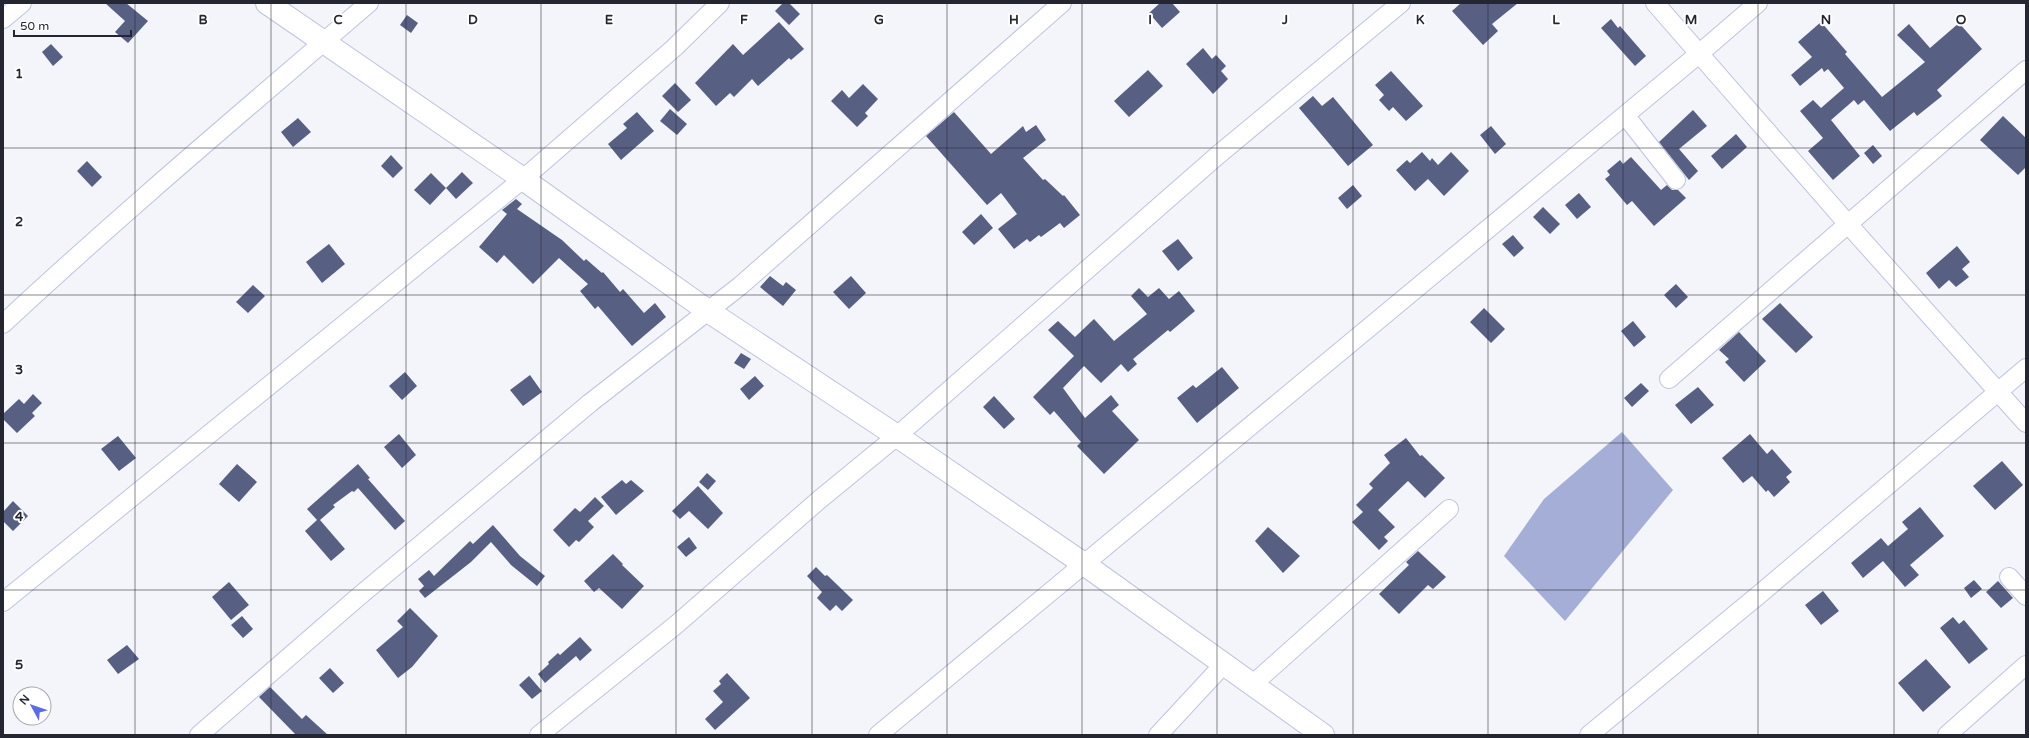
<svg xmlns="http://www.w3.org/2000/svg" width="2029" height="738" viewBox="0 0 2029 738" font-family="'Varela Round',sans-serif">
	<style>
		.water { fill: #a4aed6 }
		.building { fill: #575f83 }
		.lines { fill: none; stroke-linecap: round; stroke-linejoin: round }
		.street-casing { stroke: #bdc4de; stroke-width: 20 }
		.secondary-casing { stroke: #bdc4de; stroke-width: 24 }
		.street { stroke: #fff; stroke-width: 18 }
		.secondary { stroke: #fff; stroke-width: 22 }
		.grid { fill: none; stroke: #242731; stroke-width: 1; stroke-opacity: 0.55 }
		.grid-label { font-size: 13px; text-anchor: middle; font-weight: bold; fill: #242731; stroke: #fff; stroke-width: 4; stroke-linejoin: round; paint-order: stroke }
	</style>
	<rect width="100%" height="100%" fill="#f3f5fa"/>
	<path class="water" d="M 1622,432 L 1673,490 L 1565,621 L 1504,556 L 1544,499 Z"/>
	<path class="building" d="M 105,3 L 126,3 L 148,21 L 128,43 L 115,32 L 125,21 Z
		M 783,3 L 789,3 L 800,14 L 789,25 L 775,11 Z
		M 1160,3 L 1172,3 L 1180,12 L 1162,28 L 1149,13 Z
		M 1461,3 L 1518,3 L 1492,24 L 1498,31 L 1483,45 L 1452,11 Z
		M 407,15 L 418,23 L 411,33 L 400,25 Z
		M 1611,19 L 1618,28 L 1620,26 L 1646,56 L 1635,66 L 1601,28 Z
		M 779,22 L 804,49 L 791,60 L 789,58 L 758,86 L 752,79 L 734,97 L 730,93 L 716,106 L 695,83 L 733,44 L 743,55 Z
		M 1821,22 L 1847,52 L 1845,54 L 1882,97 L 1925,62 L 1897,35 L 1909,24 L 1930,48 L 1959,23 L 1982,49 L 1937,90 L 1942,96 L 1917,116 L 1914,112 L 1890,131 L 1864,100 L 1858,105 L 1854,100 L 1831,120 L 1860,156 L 1833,180 L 1808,151 L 1823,138 L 1800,111 L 1813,100 L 1821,108 L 1844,88 L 1828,69 L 1824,72 L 1822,68 L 1800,86 L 1791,75 L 1812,57 L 1798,42 Z
		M 51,44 L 63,57 L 53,66 L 42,52 Z
		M 1203,48 L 1212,59 L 1216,55 L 1226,66 L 1221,71 L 1228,79 L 1213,94 L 1186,64 Z
		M 1148,70 L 1163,86 L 1129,117 L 1114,101 Z
		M 1391,71 L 1423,106 L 1406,121 L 1393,107 L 1389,111 L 1379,100 L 1384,95 L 1375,85 Z
		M 675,83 L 691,100 L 678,112 L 662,96 Z
		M 863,84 L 878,99 L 865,113 L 868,116 L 857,127 L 831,101 L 842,90 L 849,98 Z
		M 1313,96 L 1322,106 L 1333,97 L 1373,145 L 1348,166 L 1299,108 Z
		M 670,109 L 687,124 L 677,135 L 660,121 Z
		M 1693,110 L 1707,126 L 1679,149 L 1698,171 L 1689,180 L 1659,142 Z
		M 637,112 L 654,131 L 621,160 L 608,144 L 627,128 L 623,124 Z
		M 954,112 L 991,154 L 1023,126 L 1026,132 L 1036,125 L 1046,140 L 1023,158 L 1043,180 L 1045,179 L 1063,196 L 1064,195 L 1080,215 L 1064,228 L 1060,223 L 1041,237 L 1039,235 L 1030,242 L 1027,239 L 1014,249 L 998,229 L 1017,214 L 1001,193 L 987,205 L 926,136 Z
		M 2003,116 L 2026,138 L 2026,167 L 2018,175 L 1980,140 Z
		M 298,118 L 311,132 L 293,147 L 281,132 Z
		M 1491,126 L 1506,144 L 1495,154 L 1480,135 Z
		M 1736,134 L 1747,147 L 1722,169 L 1711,156 Z
		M 1873,145 L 1882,156 L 1873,164 L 1864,153 Z
		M 1422,152 L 1430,161 L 1432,158 L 1438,165 L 1451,152 L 1469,171 L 1444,196 L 1428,179 L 1415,191 L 1396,170 L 1407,160 L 1410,163 Z
		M 391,155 L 403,168 L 393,178 L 381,166 Z
		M 1631,157 L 1661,190 L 1667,185 L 1672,190 L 1678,190 L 1686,198 L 1654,226 L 1632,201 L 1627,205 L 1605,179 L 1610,175 L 1607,171 L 1620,160 L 1623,164 Z
		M 87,161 L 102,177 L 92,187 L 77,171 Z
		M 462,172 L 473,183 L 456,199 L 446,188 Z
		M 431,173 L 446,188 L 430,205 L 414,190 Z
		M 1353,185 L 1362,196 L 1347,209 L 1338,198 Z
		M 1579,193 L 1591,207 L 1577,219 L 1565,205 Z
		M 516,199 L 522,204 L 517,209 L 562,240 L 584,261 L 586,259 L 602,273 L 603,272 L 620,292 L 623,289 L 644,313 L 655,303 L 666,317 L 632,346 L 598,306 L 595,309 L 580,291 L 588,284 L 559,258 L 533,284 L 504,255 L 497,263 L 479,247 L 507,214 L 502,210 Z
		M 1543,207 L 1560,224 L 1550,234 L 1533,217 Z
		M 981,214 L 993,228 L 974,245 L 962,232 Z
		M 1513,235 L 1524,248 L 1514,257 L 1502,244 Z
		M 1178,239 L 1193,258 L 1178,271 L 1162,251 Z
		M 329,244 L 345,264 L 322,283 L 306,262 Z
		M 1957,246 L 1970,262 L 1962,269 L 1969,277 L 1956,287 L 1949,280 L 1939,289 L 1926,273 Z
		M 770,276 L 783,286 L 786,282 L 796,290 L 783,306 L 760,287 Z
		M 851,276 L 866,293 L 849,309 L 833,292 Z
		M 1676,284 L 1688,297 L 1676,308 L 1664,295 Z
		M 253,285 L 265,296 L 248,313 L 236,302 Z
		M 1139,288 L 1148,297 L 1159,288 L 1169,299 L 1179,291 L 1195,311 L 1170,332 L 1168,330 L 1133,359 L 1137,364 L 1128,372 L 1121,364 L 1101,383 L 1084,366 L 1063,388 L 1085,418 L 1111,395 L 1119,405 L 1112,411 L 1139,440 L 1104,474 L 1077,446 L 1081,442 L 1054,411 L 1050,415 L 1033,397 L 1074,356 L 1048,330 L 1058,321 L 1075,337 L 1094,319 L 1114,341 L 1147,314 L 1131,296 Z
		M 1780,303 L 1813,337 L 1796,353 L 1762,319 Z
		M 1484,308 L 1505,329 L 1491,343 L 1470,322 Z
		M 1633,321 L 1646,337 L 1634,347 L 1621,331 Z
		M 1739,332 L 1766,361 L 1744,382 L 1725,362 L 1729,359 L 1719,350 Z
		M 741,353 L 751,359 L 744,369 L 734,363 Z
		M 1222,367 L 1239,388 L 1197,423 L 1177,398 L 1193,385 L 1196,388 Z
		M 405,372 L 417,386 L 402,400 L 389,386 Z
		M 530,375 L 542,392 L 523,406 L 510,390 Z
		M 755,376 L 764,386 L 749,400 L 740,389 Z
		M 1641,383 L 1649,391 L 1632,407 L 1624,398 Z
		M 1698,387 L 1714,405 L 1691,424 L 1675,405 Z
		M 33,394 L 42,403 L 32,413 L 35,416 L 17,433 L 3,419 L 3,414 L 19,399 L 24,404 Z
		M 994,396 L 1015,419 L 1004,429 L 983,407 Z
		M 399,434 L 416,455 L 402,468 L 384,447 Z
		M 1750,434 L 1767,454 L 1772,449 L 1792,472 L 1786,477 L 1790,482 L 1774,497 L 1768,490 L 1766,492 L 1752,476 L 1743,483 L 1722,458 Z
		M 118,436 L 136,458 L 119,471 L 101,449 Z
		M 1406,438 L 1420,456 L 1422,455 L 1445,478 L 1425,498 L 1408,481 L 1378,510 L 1395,527 L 1384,537 L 1388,541 L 1379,550 L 1352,522 L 1363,512 L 1356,505 L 1373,488 L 1369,484 L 1390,463 L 1384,455 Z
		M 2002,461 L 2023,485 L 1995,510 L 1973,486 Z
		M 237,464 L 257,482 L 239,502 L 219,484 Z
		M 358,464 L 370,478 L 368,479 L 405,521 L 395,530 L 358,488 L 354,492 L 352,491 L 333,505 L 335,507 L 320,520 L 345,549 L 331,561 L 305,531 L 317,520 L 307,509 Z
		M 707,473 L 716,481 L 708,490 L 699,482 Z
		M 622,480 L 626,484 L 631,480 L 644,491 L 616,515 L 601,497 Z
		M 698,486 L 723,513 L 708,529 L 689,511 L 680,519 L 672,511 Z
		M 595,497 L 604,506 L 588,521 L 594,527 L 579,542 L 576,540 L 569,547 L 553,530 L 575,508 L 580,512 Z
		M 13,501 L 28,516 L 13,531 L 3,521 L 3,512 Z
		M 1920,507 L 1944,536 L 1910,565 L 1919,575 L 1905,587 L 1883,561 L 1863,578 L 1851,563 L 1881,538 L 1888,546 L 1908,529 L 1902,522 Z
		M 493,525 L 520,556 L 545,576 L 537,586 L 511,565 L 491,542 L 471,562 L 425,598 L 419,591 L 424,586 L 418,579 L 429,570 L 434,576 L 470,541 L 473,544 Z
		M 1268,527 L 1300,556 L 1283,573 L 1255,541 Z
		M 689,537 L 697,548 L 686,557 L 677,547 Z
		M 1418,551 L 1446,577 L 1433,589 L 1428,585 L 1399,614 L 1379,594 L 1409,565 L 1406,562 Z
		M 613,554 L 623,564 L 622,565 L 644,586 L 622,609 L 599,588 L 594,592 L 584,581 Z
		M 816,567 L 825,576 L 827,575 L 853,600 L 842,611 L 836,605 L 830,611 L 817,598 L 822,592 L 807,576 Z
		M 1974,580 L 1982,589 L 1971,598 L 1964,588 Z
		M 1998,581 L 2013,598 L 2001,608 L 1986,592 Z
		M 229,582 L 249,605 L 231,620 L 212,597 Z
		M 1823,591 L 1839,611 L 1821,625 L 1805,605 Z
		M 410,608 L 438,636 L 412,667 L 398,678 L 376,650 L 403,627 L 397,621 Z
		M 242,616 L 253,629 L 243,638 L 231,625 Z
		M 1953,617 L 1959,624 L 1964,620 L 1988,649 L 1969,664 L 1940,628 Z
		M 580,637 L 592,650 L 580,661 L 576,656 L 545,683 L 538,674 L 549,664 L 548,662 L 558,653 L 560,655 Z
		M 127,645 L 139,659 L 118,674 L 107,660 Z
		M 1926,659 L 1951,687 L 1923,712 L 1898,683 Z
		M 330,668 L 344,683 L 333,693 L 319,678 Z
		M 727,673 L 750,698 L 715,730 L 705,719 L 723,702 L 713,691 L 721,684 L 719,681 Z
		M 529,676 L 542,691 L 532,699 L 519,685 Z
		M 270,687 L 302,719 L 306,715 L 328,735 L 296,735 L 259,697 Z"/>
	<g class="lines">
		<defs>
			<path id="street" d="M 1655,3 L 1847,223 L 2026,423
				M 3,19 L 22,3
				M 1625,115 L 1676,180
				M 3,324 C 122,213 246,109 369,3
				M 1669,379 L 2026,70
				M 2009,577 L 2026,596
				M 3,602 L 523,179 L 674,48 L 720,3
				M 1252,685 L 1449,509
				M 199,735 L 357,598 L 590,403 L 740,286 L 1062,3
				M 539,735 L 677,624 L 819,500 L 897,436 L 1218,155 L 1401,3
				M 878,735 L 1700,53 L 1758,3
				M 1158,735 L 1223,665
				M 1589,735 L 1761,593 L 2026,368
				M 1947,735 L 2026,665"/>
			<path id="secondary" d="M 267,3 L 523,179 L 708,311 L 897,436 L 1084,564 L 1323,735"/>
		</defs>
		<use href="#street" class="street-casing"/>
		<use href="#secondary" class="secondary-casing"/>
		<use href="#street" class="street"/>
		<use href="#secondary" class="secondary"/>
	</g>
	<path class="grid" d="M 135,3 L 135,735M 271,3 L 271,735M 406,3 L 406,735M 541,3 L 541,735M 676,3 L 676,735M 812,3 L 812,735M 947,3 L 947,735M 1082,3 L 1082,735M 1217,3 L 1217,735M 1353,3 L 1353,735M 1488,3 L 1488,735M 1623,3 L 1623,735M 1758,3 L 1758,735M 1894,3 L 1894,735M 3,148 L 2026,148M 3,295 L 2026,295M 3,443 L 2026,443M 3,590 L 2026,590"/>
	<g class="grid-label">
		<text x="203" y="24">B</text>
		<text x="338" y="24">C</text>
		<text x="473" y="24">D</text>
		<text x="609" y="24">E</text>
		<text x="744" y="24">F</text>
		<text x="879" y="24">G</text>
		<text x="1014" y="24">H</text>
		<text x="1150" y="24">I</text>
		<text x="1285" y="24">J</text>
		<text x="1420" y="24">K</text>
		<text x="1556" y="24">L</text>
		<text x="1691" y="24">M</text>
		<text x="1826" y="24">N</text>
		<text x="1961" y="24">O</text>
		<text x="19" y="78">1</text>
		<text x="19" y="226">2</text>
		<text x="19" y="374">3</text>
		<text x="19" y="521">4</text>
		<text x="19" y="669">5</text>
	</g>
	<rect width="2029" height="738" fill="none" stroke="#242731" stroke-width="8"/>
	<g transform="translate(32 706) rotate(310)"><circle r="19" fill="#ffffff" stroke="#a7a9ad"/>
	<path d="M0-3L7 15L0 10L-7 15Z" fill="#5c6ce4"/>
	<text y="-6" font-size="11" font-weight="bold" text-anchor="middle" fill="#242731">N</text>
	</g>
	<path d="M14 30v6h117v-6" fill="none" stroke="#242731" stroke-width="2"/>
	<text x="20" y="30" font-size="12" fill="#242731" stroke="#ffffff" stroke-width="3" paint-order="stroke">50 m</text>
</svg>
